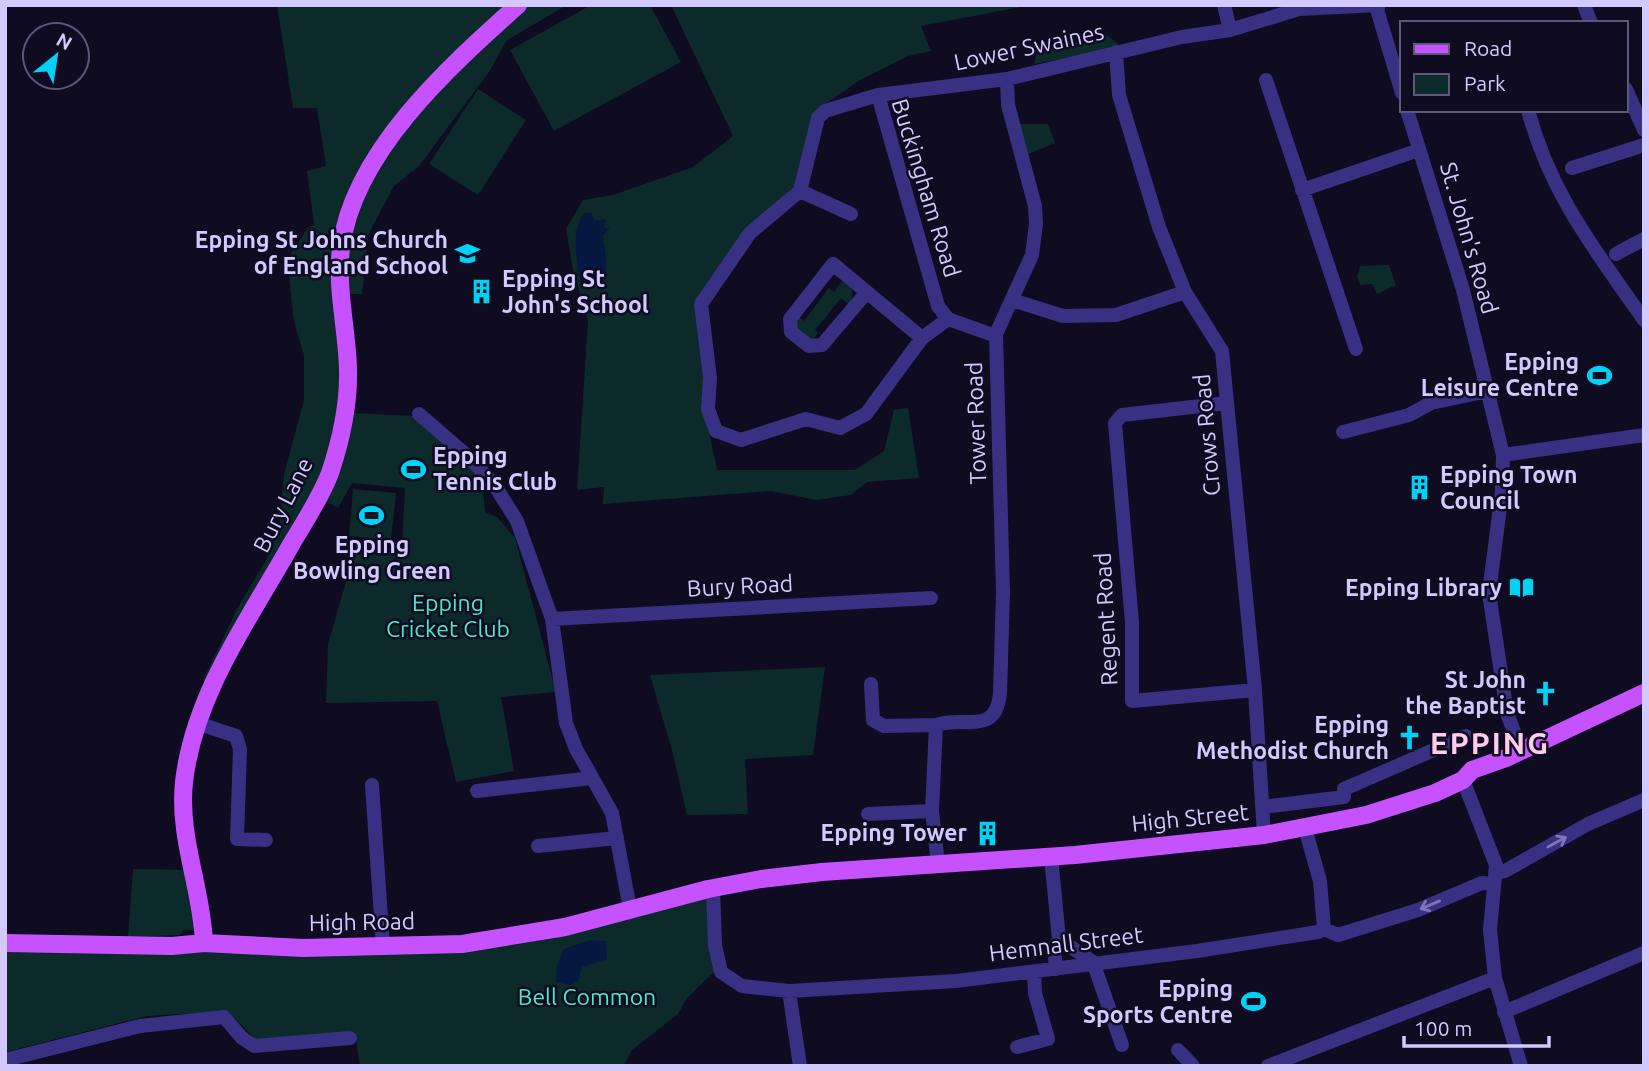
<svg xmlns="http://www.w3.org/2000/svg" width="1649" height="1071" viewBox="0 0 1649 1071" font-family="Ubuntu,sans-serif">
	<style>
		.green { fill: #0d2a2a }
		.water { fill: #05183f }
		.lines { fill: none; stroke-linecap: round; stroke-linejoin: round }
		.minor { stroke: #383183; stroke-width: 14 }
		.major { stroke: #c551ff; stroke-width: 18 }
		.oneway { stroke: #7d76bb }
		.labels { text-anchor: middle; stroke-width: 5; stroke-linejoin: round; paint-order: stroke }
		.street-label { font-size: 23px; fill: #d2caff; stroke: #0f0b20 }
		.poi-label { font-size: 23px; font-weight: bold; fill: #d2caff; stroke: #0f0b20; text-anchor: end }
		.park-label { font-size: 23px; fill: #4ce9c8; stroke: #0f0b20 }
		.district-label { font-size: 30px; font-weight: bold; letter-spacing: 2px; fill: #ffccea; stroke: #0f0b20 }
	</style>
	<rect width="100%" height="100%" fill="#0f0b20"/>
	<path class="green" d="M 277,5 L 567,5 L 507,40 L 489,72 L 419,166 L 394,186 L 368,235 L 362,294 L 339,294 L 352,413 L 415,416 L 467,464 L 482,481 L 485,512 L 497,517 L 515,538 L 556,692 L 501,697 L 514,771 L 456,782 L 437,701 L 326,703 L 328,644 L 352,561 L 353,539 L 402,546 L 405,488 L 352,483 L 338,508 L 321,499 L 206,684 L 203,680 L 237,609 L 269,555 L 280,521 L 284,474 L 304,400 L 304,355 L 294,322 L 287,259 L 306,230 L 314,224 L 307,171 L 326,166 L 317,108 L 293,108 Z
		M 591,5 L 650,5 L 681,62 L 554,131 L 510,50 Z
		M 671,5 L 1031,5 L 921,26 L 931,51 L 908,56 L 860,80 L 821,107 L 797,190 L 695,305 L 708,425 L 717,470 L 855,470 L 884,451 L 894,410 L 908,408 L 919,478 L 867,482 L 851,495 L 816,500 L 771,491 L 603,504 L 604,487 L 577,490 L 588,321 L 573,270 L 566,229 L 583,200 L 613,195 L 693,167 L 733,136 Z
		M 1108,36 L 1122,47 L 1034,64 L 1038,49 Z
		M 478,89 L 526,120 L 478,195 L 429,164 Z
		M 1019,124 L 1048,124 L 1055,143 L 1028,154 Z
		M 1389,265 L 1396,285 L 1377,294 L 1372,284 L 1360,285 L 1357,277 L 1360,266 Z
		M 842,281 L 852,289 L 852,298 L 848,304 L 841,298 L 815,330 L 818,333 L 810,344 L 793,330 L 796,315 L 804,321 L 829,288 L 834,292 Z
		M 353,489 L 396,493 L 391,540 L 349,536 Z
		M 825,667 L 813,755 L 745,759 L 748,814 L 687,815 L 672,750 L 650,675 Z
		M 133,869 L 186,870 L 196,921 L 193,930 L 184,930 L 179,935 L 128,937 Z
		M 709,895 L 714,972 L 687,998 L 678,1014 L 632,1050 L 623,1066 L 360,1066 L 355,1032 L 259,1043 L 228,1011 L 147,1016 L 5,1052 L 5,948 L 465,950 Z"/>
	<path class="water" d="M 591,212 L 595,221 L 606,219 L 604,228 L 610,228 L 603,236 C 605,256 613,274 594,288 L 580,282 C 577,260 570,232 584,213 Z
		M 590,940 L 606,941 L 607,959 L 582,967 L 578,981 L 571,985 L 556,982 L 557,965 L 564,949 Z"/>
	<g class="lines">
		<path class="minor" d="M 1224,5 L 1230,30
			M 1584,5 L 1591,23
			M 1376,6 L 1402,93
			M 1116,52 L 1119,95 L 1159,227 L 1185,292 L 1222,351 L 1255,690 L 1264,835
			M 1266,80 L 1356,349
			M 1626,89 L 1644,130
			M 878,95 L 938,306 L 948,319 L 996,336
			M 1407,110 L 1463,290 L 1503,455 L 1502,491 L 1489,593 L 1507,713 L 1521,750
			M 1528,110 C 1550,194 1596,251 1644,320
			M 1572,168 L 1644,145
			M 1302,190 L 1419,150
			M 800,191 L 851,214
			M 1616,254 L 1644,239
			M 867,292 L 822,345 L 809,346 L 791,332 L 790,319 L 833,264 L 922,338
			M 1012,300 L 1063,316 L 1116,315 L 1185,292
			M 948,319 L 922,338 L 866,414 L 840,428 L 806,419 L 741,440 L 716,431 L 708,409 L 710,378 L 701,304 L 750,233 L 800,191 L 818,118 L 825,111 L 878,95 L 1007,79 L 1182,37 L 1230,30 L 1299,9 L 1379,5
			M 1227,403 L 1122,415 L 1115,423 L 1132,623 L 1132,701 L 1255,690
			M 419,414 L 472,460 L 495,486 L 517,521 L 552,619 L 566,723 L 576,749 L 612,813 L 630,909
			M 1343,432 L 1409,415 L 1431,403 L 1488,391
			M 1503,455 L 1644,435
			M 552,619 L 931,598
			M 871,684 L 873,720 L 884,726 L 936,725
			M 197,723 L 236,736 L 240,749 L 237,839 L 266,840
			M 1463,780 L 1496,865 L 1490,930 L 1495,978 L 1521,1066
			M 372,785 L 383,947
			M 477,791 L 592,778
			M 1263,807 L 1344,797 L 1344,789 L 1466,736
			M 868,814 L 932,811
			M 1305,828 L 1320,881 L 1324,929
			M 538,846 L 617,838
			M 1051,857 L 1059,939 L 1054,948 L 1056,969
			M 938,864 L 932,811 L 936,725 C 964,715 995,737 1000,694 L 1003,592 L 996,334 L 1032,255 L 1036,224 L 1035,206 L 1008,105 L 1007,79
			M 1496,873 L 1505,871 L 1588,824 L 1644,800
			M 713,888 L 715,945 L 721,972 L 742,986 L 789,991 L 956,981 L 1197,951 L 1318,932 L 1324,929 L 1338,935 L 1418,910 L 1482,883 L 1493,884
			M 1059,939 L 1093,962 L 1122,1045
			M 789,991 L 800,1066
			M 1504,1012 L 1644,953
			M 1017,1047 L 1048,1039 L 1035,993 L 1034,972
			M 1178,1050 L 1193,1066
			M 5,1060 L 140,1026 L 224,1017 L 242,1038 L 254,1046 L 350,1038
			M 1268,1066 L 1495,978"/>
		<path class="major" d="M 5,943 L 172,946 L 204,943 L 303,948 L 462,944 L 565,927 L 708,889 L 761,879 L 822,872 L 1075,855 L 1264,835 L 1366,815 L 1435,793 L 1463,780 L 1472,770 L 1506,758 L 1644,693
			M 204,943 C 202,888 178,838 184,782 C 194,694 250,618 292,543 C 305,521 321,497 330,473 C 341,440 349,404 348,369 C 347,329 336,288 341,248 C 353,152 450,66 518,5"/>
	</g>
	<defs><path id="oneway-shaft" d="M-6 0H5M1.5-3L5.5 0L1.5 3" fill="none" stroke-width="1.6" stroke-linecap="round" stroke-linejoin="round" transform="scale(1.75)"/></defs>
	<g class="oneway">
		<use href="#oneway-shaft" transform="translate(1557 842) rotate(-29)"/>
		<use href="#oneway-shaft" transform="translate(1430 905) rotate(157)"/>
	</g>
	<defs>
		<symbol id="school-bare" viewBox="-9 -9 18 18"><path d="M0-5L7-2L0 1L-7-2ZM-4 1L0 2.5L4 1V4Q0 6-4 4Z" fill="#00d2f5" stroke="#0f0b20" stroke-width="2.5" paint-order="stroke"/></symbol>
		<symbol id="building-bare" viewBox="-9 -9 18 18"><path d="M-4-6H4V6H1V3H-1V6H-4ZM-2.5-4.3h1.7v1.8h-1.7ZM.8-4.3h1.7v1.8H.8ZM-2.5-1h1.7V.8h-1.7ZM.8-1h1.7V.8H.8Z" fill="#00d2f5" stroke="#0f0b20" stroke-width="2.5" paint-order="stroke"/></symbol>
		<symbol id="stadium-bare" viewBox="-9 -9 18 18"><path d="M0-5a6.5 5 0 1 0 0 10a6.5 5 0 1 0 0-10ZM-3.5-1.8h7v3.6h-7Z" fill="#00d2f5" stroke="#0f0b20" stroke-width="2.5" paint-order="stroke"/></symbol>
		<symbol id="library-bare" viewBox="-9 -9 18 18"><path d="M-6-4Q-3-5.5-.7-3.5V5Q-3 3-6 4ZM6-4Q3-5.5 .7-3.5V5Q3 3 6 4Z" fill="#00d2f5" stroke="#0f0b20" stroke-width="2.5" paint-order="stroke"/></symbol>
		<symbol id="church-bare" viewBox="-9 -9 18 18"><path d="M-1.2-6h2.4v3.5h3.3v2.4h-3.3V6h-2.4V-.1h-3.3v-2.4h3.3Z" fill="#00d2f5" stroke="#0f0b20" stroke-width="2.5" paint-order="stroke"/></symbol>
	</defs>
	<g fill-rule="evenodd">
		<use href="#school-bare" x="450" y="236" width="35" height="35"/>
		<use href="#building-bare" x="464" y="274" width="35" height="35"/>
		<use href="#stadium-bare" x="1582" y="358" width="35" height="35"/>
		<use href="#stadium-bare" x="396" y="452" width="35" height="35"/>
		<use href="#building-bare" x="1402" y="470" width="35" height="35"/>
		<use href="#stadium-bare" x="354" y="498" width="35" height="35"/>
		<use href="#library-bare" x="1504" y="570" width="35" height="35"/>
		<use href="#church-bare" x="1528" y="676" width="35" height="35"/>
		<use href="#church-bare" x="1392" y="720" width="35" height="35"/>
		<use href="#building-bare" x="970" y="816" width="35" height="35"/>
		<use href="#stadium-bare" x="1236" y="984" width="35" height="35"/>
	</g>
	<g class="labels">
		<g class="street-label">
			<text transform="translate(1029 47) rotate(-12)" y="8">Lower Swaines</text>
			<text transform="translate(926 188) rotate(73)" y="8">Buckingham Road</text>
			<text transform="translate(1469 238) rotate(74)" y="8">St. John's Road</text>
			<text transform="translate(976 423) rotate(-92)" y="8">Tower Road</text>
			<text transform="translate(1207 435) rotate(-95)" y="8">Crows Road</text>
			<text transform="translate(283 505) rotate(-63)" y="8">Bury Lane</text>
			<text transform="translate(740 586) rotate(-3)" y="8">Bury Road</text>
			<text transform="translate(1106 619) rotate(-93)" y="8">Regent Road</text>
			<text transform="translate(1190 818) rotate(-6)" y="8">High Street</text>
			<text transform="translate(362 922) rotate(-1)" y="8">High Road</text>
			<text transform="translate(1066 944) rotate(-7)" y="8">Hemnall Street</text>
		</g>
		<g class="poi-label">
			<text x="448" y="248">Epping St Johns Church<tspan x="448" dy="26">of England School</tspan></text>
			<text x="502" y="287" text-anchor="start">Epping St<tspan x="502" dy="26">John's School</tspan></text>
			<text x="1579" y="370">Epping<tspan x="1579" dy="26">Leisure Centre</tspan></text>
			<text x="433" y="464" text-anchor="start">Epping<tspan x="433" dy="26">Tennis Club</tspan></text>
			<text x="1440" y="483" text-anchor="start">Epping Town<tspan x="1440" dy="26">Council</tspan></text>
			<text x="372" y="553" text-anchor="middle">Epping<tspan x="372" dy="26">Bowling Green</tspan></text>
			<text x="1502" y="596">Epping Library</text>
			<text x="1526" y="688">St John<tspan x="1526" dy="26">the Baptist</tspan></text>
			<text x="1389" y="733">Epping<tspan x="1389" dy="26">Methodist Church</tspan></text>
			<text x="967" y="841">Epping Tower</text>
			<text x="1233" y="997">Epping<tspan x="1233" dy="26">Sports Centre</tspan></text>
		</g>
		<g class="park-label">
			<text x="448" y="611">Epping<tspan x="448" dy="26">Cricket Club</tspan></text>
			<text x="587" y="1005">Bell Common</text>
		</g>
		<g class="district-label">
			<text x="1490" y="754">EPPING</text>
		</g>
	</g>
	<rect width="1649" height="1071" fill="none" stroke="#d2caff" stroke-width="14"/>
	<rect x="1400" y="21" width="228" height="91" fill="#0f0b20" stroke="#5d5779" stroke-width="2"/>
	<rect x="1414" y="44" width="35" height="10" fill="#c551ff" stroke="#5d5779" stroke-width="2"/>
	<text x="1464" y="56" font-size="21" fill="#d2caff">Road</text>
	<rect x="1414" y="74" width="35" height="21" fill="#0d2a2a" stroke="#5d5779" stroke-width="2"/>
	<text x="1464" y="91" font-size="21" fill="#d2caff">Park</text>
	<g transform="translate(56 56) rotate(30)"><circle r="33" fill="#0f0b20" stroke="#5d5779" stroke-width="2"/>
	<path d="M0-5L12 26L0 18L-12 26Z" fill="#00d2f5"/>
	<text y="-10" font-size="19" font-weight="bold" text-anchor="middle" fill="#d2caff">N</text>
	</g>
	<path d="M1404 1036v10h145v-10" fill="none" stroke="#d2caff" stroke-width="3.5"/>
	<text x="1414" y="1036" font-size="21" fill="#d2caff" stroke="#0f0b20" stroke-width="5" paint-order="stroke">100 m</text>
</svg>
